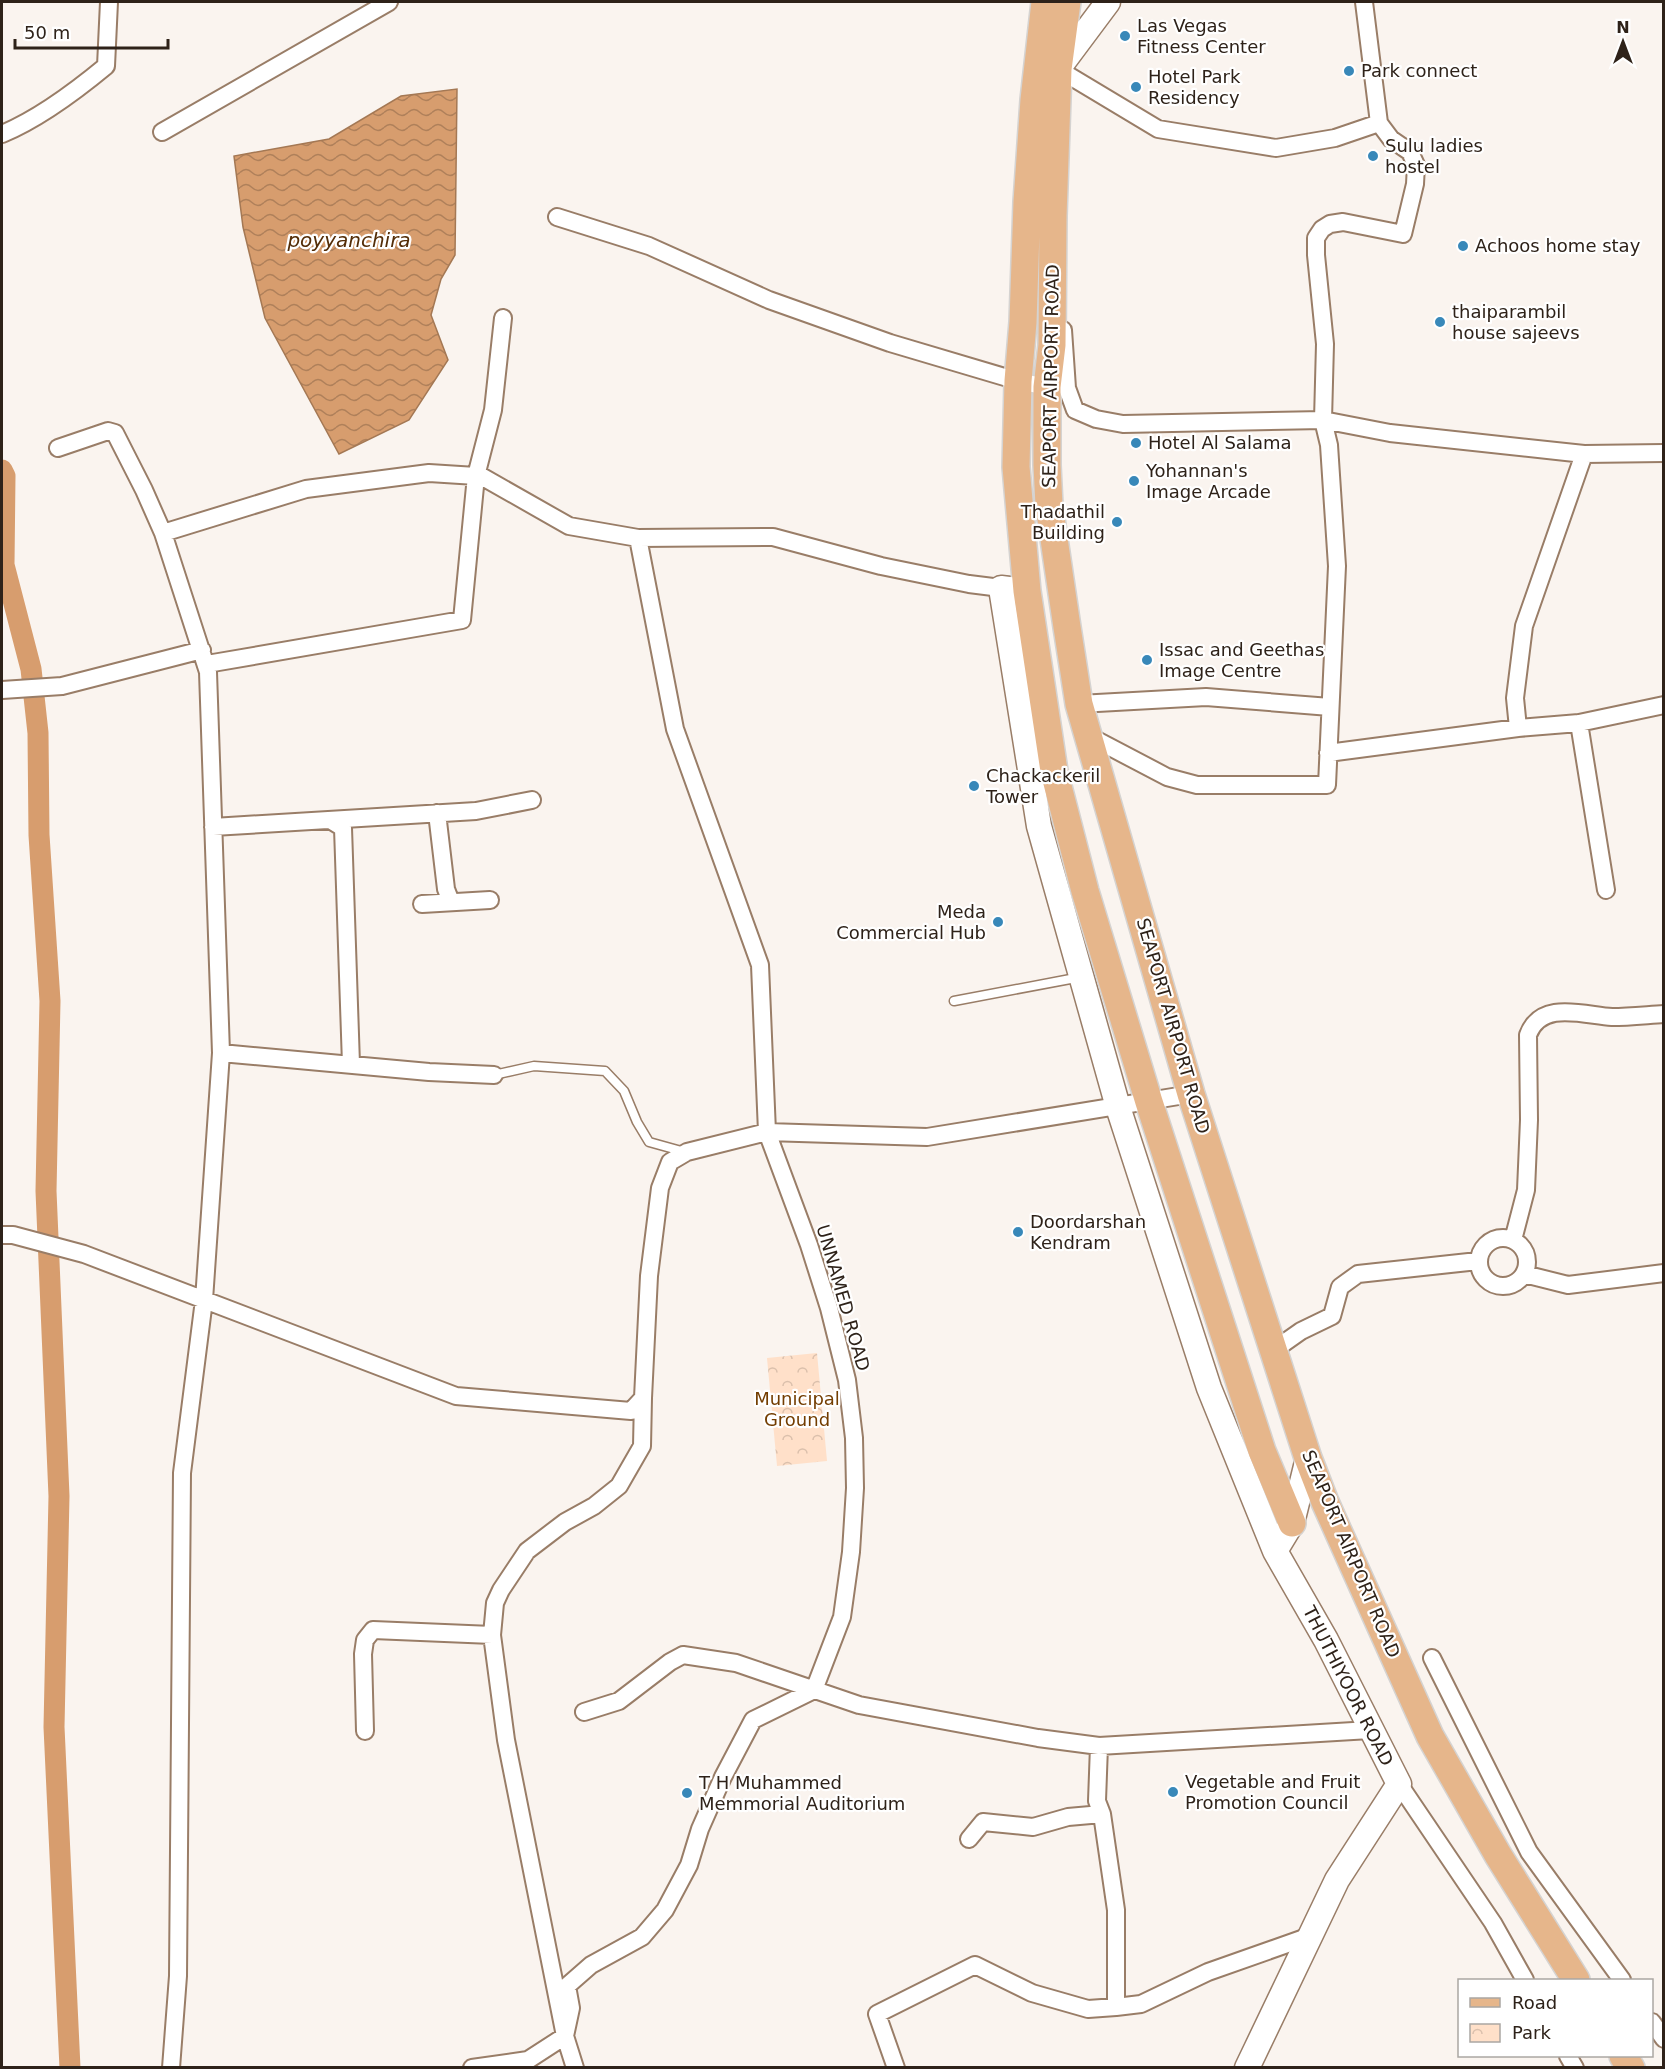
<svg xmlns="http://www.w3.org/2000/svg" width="1665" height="2069" viewBox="0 0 1665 2069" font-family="'DejaVu Sans',sans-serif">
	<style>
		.park { fill: url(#park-crowns) }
		.water { fill: url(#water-waves); stroke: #a47854; stroke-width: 1.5 }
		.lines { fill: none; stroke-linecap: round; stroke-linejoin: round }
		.canal { stroke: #d79d6e; stroke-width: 21 }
		.lane-casing { stroke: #997d67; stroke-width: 11 }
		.street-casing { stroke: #997d67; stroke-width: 20 }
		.secondary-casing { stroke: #997d67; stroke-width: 27 }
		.primary-casing { stroke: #d5d3d1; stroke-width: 30 }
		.lane { stroke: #fff; stroke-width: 8 }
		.street { stroke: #fff; stroke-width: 16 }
		.secondary { stroke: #fff; stroke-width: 24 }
		.primary { stroke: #e6b68b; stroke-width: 27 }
		.poi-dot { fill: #3888b9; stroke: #fff; stroke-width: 2 }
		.labels { text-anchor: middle; stroke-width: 4.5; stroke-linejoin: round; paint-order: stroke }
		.poi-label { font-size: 18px; fill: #2e2219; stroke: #fff; text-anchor: start }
		.street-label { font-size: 18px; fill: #2e2219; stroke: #fff }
		.park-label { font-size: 18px; fill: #733d00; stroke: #fff }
		.water-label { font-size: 20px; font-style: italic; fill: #542d07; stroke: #fff }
	</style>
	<defs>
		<pattern id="park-crowns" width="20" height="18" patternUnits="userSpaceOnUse" patternTransform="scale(1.5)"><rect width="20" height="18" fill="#ffe0c9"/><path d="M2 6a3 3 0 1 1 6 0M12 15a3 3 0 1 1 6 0" fill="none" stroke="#dbc0ac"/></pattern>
		<pattern id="water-waves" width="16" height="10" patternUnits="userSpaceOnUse" patternTransform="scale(1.5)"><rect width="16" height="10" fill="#d79d6e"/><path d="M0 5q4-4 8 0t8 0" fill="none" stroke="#af805a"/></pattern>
	</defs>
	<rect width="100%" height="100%" fill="#faf4ef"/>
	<path class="park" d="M 817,1353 L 827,1461 L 777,1466 L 767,1358 Z"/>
	<path class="water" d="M 457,89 L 455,255 L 441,279 L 431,315 L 448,360 L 409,420 L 339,454 L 265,318 L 243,227 L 234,156 L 329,139 L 401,96 Z"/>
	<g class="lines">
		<path class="canal" d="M 2,470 L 5,476 L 4,565 L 31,669 L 38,733 L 39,835 L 50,1001 L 46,1191 L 59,1496 L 54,1727 L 70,2068"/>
		<defs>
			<path id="lane" d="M 954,1001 L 1081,977
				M 494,1075 L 534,1066 L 605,1071 L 624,1091 L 637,1122 L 649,1142 L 685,1152"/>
			<path id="street" d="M 1364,2 L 1379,123 L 1391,139 L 1410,152 L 1416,165 L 1415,184 L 1403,234 L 1343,222 L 1330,224 L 1322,229 L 1316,238 L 1316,255 L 1325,344 L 1323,420 L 1390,433 L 1584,454 L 1664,453
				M 1058,69 L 1158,129 L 1276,148 L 1335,138 L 1379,123
				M 162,132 L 389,2
				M 2,134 C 36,120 77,90 106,66 L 109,2
				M 557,217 L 649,246 L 769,300 L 890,343 L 1018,381 L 1047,387
				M 1063,330 L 1067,388 L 1075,410 L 1096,419 L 1123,424 L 1323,420 L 1329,445 L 1337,566 L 1327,785 L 1197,785 L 1167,777 L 1089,736
				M 58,448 L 108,431 L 115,433 L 144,490 L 163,533 L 208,672 L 221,1053 L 204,1300 L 182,1473 L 178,1976 L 171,2068
				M 163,533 L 306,489 L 429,473 L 476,476 L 481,476 L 569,526 L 638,538 L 773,537 L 881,566 L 969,584 L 1001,588
				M 207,664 L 462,620 L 476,476 L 493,410 L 503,318
				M 2,690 L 62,686 L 202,650
				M 1079,704 L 1206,697 L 1330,707
				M 1579,723 L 1606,890
				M 1518,728 L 1515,698 L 1524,626 L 1584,454
				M 1328,753 L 1518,728 L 1579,723 L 1664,705
				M 437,813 L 446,889 L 451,902
				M 330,820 L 343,828 L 351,1064
				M 213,827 L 476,811 L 532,800
				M 422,904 L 490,900
				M 221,1053 L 429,1072 L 494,1075
				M 2,1235 L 13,1235 L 84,1254 L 456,1396 L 631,1411 L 643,1398 L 649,1276 L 660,1188 L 670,1162 L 687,1152 L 767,1132 L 927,1137 L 1191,1094
				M1479 1262a24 24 0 1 1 48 0a24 24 0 1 1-48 0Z
				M 1513,1240 L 1526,1190 L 1529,1120 L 1528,1035 C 1541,1000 1583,1015 1612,1017 C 1629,1017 1647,1015 1664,1014
				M 1524,1274 L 1568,1285 L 1664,1273
				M 1274,1350 L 1301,1331 L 1332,1316 L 1340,1287 L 1358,1274 L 1478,1261
				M 1432,1658 L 1529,1852 L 1622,1980
				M 584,1712 L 619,1701 L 670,1662 L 683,1655 L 736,1663 L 859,1705 L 1038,1738 L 1099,1746 L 1370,1730
				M 365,1731 L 363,1654 L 365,1640 L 373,1630 L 492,1635
				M 1399,1784 L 1493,1923 L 1525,1980
				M 1102,1814 L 1116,1910 L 1116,2007
				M 969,1839 L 983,1822 L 1033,1827 L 1068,1817 L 1102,1814 L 1097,1801 L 1099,1746
				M 1652,2022 L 1664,2039
				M 1568,2056 L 1575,2068
				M 472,2068 L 528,2060 L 565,2036 L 571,2008 L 567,1986 L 591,1965 L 642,1937 L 665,1910 L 689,1865 L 700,1829 L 723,1777 L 753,1720 L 814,1690 L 842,1617 L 851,1552 L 855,1488 L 854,1438 L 847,1380 L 829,1308 L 809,1245 L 767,1132 L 760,965 L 675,729 L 638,538
				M 575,2068 L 565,2036 L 506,1740 L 492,1635 L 495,1603 L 501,1590 L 527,1551 L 565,1522 L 594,1506 L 619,1486 L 642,1446 L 643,1398
				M 896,2068 L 877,2014 L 975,1965 L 1032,1993 L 1088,2009 L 1116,2007 L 1141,2004 L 1208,1972 L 1310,1936"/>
			<path id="secondary" d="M 1058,69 L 1108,2
				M 1027,591 L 1001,588 L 1039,826 L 1118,1107 L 1209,1388 L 1275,1551
				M 1247,2068 L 1337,1880 L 1399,1784 L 1326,1640 L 1275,1551 L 1292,1523 L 1308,1458"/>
			<path id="primary" d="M 1045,2 L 1034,100 L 1027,202 L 1023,322 L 1018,381 L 1016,467 L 1027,591 L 1054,771 L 1085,891 L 1149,1102 L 1262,1451 L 1292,1523
				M 1067,2 L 1058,69 L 1053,216 L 1052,345 L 1047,387 L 1047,465 L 1049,505 L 1067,627 L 1079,704 L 1191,1094 L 1308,1458 L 1325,1502 L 1430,1736 L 1498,1855 L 1576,1980
				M 1623,2056 L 1631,2068"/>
		</defs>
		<use href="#lane" class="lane-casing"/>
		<use href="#street" class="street-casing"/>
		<use href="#secondary" class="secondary-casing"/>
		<use href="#primary" class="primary-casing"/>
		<use href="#lane" class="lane"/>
		<use href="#street" class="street"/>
		<use href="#secondary" class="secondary"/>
		<use href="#primary" class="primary"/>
	</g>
	<g class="poi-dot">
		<circle cx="1125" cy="36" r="6"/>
		<circle cx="1349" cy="71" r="6"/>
		<circle cx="1136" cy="87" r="6"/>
		<circle cx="1373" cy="156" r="6"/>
		<circle cx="1463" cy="246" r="6"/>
		<circle cx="1440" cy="322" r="6"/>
		<circle cx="1136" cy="443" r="6"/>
		<circle cx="1134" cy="481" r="6"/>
		<circle cx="1117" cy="522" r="6"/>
		<circle cx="1147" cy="660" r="6"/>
		<circle cx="974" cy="786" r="6"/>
		<circle cx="998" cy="922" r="6"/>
		<circle cx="1018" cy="1232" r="6"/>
		<circle cx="1173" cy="1792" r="6"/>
		<circle cx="687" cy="1793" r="6"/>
	</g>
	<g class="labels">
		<g class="poi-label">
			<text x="1137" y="32">Las Vegas<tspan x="1137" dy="21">Fitness Center</tspan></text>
			<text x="1361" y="77">Park connect</text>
			<text x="1148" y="83">Hotel Park<tspan x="1148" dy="21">Residency</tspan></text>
			<text x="1385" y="152">Sulu ladies<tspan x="1385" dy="21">hostel</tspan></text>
			<text x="1475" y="252">Achoos home stay</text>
			<text x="1452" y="318">thaiparambil<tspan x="1452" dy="21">house sajeevs</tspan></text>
			<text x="1148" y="449">Hotel Al Salama</text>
			<text x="1146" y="477">Yohannan's<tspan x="1146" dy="21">Image Arcade</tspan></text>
			<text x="1105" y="518" text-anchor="end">Thadathil<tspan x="1105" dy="21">Building</tspan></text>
			<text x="1159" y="656">Issac and Geethas<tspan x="1159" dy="21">Image Centre</tspan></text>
			<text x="986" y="782">Chackackeril<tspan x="986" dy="21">Tower</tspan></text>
			<text x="986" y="918" text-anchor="end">Meda<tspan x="986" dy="21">Commercial Hub</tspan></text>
			<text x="1030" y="1228">Doordarshan<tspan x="1030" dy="21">Kendram</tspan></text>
			<text x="1185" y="1788">Vegetable and Fruit<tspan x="1185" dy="21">Promotion Council</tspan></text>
			<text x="699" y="1789">T H Muhammed<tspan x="699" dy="21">Memmorial Auditorium</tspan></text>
		</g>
		<g class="street-label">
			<text transform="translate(1051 376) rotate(-89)" y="6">SEAPORT AIRPORT ROAD</text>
			<text transform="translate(1173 1026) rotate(74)" y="6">SEAPORT AIRPORT ROAD</text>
			<text transform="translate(843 1298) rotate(74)" y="6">UNNAMED ROAD</text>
			<text transform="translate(1351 1554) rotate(67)" y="6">SEAPORT AIRPORT ROAD</text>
			<text transform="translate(1348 1686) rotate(63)" y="6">THUTHIYOOR ROAD</text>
		</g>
		<g class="park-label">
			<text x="797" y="1405">Municipal<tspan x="797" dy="21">Ground</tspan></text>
		</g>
		<g class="water-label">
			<text x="349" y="247">poyyanchira</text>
		</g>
	</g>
	<rect width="1665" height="2069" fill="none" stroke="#2e2219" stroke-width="6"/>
	<rect x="1458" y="1979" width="195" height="78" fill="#ffffff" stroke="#aba7a3" stroke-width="1.5"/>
	<rect x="1470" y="1998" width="30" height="9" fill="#e6b68b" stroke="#aba7a3" stroke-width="1.5"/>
	<text x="1512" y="2009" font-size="18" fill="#2e2219">Road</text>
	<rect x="1470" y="2024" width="30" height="18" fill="url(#park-crowns)" stroke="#aba7a3" stroke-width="1.5"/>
	<text x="1512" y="2039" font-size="18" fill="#2e2219">Park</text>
	<g transform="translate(1623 42)" stroke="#ffffff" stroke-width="4.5" paint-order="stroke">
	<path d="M0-4.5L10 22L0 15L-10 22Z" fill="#2e2219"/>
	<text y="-9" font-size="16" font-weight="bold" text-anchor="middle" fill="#2e2219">N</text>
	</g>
	<path d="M15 39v9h153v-9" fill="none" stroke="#2e2219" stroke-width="3"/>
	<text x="24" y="39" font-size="18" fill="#2e2219" stroke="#ffffff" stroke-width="4.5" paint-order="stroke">50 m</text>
</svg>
